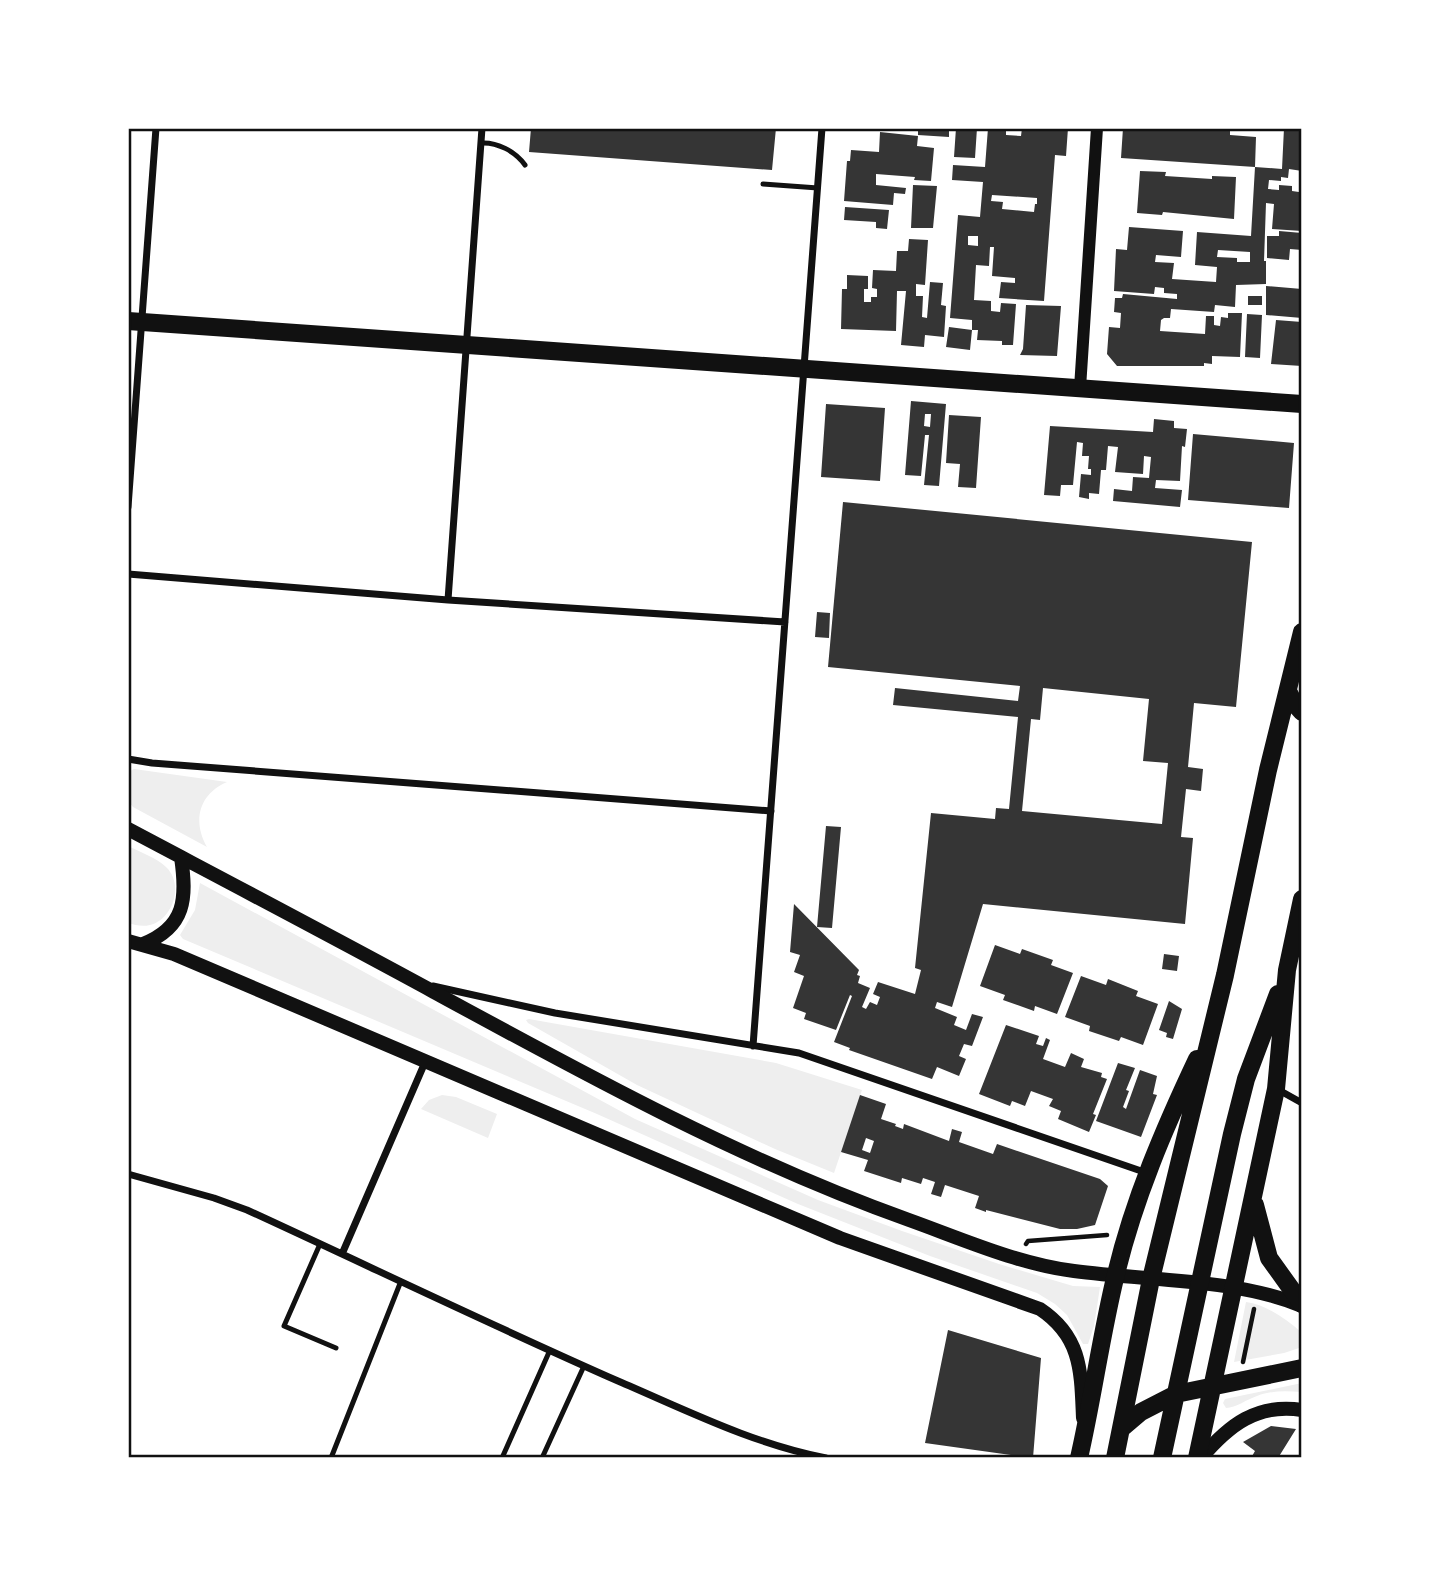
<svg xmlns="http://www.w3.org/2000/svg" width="1430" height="1586" viewBox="0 0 1430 1586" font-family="'Noto Sans',sans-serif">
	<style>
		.green { fill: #eee }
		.building { fill: #353535; fill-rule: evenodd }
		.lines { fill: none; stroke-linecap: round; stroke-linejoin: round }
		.path { stroke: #111; stroke-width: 4.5 }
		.service { stroke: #111; stroke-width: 5 }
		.minor { stroke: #111; stroke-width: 7 }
		.tertiary { stroke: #111; stroke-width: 12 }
		.secondary { stroke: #111; stroke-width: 14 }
		.primary { stroke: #111; stroke-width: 18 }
		.trunk { stroke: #111; stroke-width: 18 }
		.neatline { fill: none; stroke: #111; stroke-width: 2.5 }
	</style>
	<rect width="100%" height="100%" fill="#fff"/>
	<path class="green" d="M 134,769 L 227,782 C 199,794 192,821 207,847 L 133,807 L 128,801 L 128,772 Z
		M 128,846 C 140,852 157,858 166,867 C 185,885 172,920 150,925 C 142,927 135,925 128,923 Z
		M 200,883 L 635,1119 L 818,1200 L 902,1231 L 999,1264 L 1073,1286 L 1100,1287 L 1094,1326 L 1088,1344 L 1083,1344 L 1067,1315 L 1055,1304 L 1037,1293 L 930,1256 L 798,1204 L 597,1114 L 183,939 L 180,935 L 195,910 Z
		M 529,1019 L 776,1063 L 862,1090 L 834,1173 L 775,1149 L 637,1085 L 528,1023 L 526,1020 Z
		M 442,1095 L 456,1097 L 497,1114 L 488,1138 L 421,1109 L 429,1100 Z
		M 1246,1302 C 1267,1305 1286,1319 1302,1333 L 1302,1347 L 1284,1353 L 1234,1362 Z
		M 1302,1383 L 1302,1392 C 1287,1391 1272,1390 1257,1396 C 1247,1399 1236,1408 1226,1408 L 1223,1403 L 1225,1399 Z"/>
	<path class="building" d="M 531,128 L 776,128 L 772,170 L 529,152 Z
		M 918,128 L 949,128 L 949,137 L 918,135 Z
		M 956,128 L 977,128 L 975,158 L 954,157 Z
		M 988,128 L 1006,128 L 1006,135 L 1021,136 L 1022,128 L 1068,128 L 1066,156 L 1055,155 L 1044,301 L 999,298 L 1001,282 L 1015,283 L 1015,278 L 992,276 L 994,247 L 990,247 L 989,266 L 976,265 L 974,300 L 991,301 L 991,311 L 1000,312 L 1001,303 L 1016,304 L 1013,345 L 1002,345 L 1002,341 L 977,340 L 978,330 L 972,330 L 972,320 L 950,318 L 958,215 L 980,217 L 983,182 L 952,180 L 953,165 L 985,167 ZM 992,195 L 1037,198 L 1037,204 L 1035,204 L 1034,212 L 1002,209 L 1003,202 L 991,201 ZM 968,236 L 978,236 L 978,246 L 968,245 Z
		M 1123,128 L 1230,128 L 1230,135 L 1256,137 L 1255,167 L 1121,158 Z
		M 1284,128 L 1302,128 L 1302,171 L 1289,169 L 1288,178 L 1281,177 L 1281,181 L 1269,180 L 1268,189 L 1279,190 L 1279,185 L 1292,186 L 1292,191 L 1299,192 L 1299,186 L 1302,186 L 1302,231 L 1272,229 L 1274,204 L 1266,203 L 1264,261 L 1266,261 L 1266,284 L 1236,285 L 1235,307 L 1215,305 L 1214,312 L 1171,309 L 1170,318 L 1164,318 L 1161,320 L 1160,331 L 1205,334 L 1206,316 L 1214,316 L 1214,325 L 1220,326 L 1221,317 L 1228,318 L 1228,313 L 1242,313 L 1240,357 L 1212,356 L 1212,364 L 1204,363 L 1204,366 L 1117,366 L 1107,354 L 1109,327 L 1120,328 L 1121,313 L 1114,312 L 1115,298 L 1122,298 L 1123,294 L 1177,299 L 1177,294 L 1164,293 L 1164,288 L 1155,287 L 1154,294 L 1114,291 L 1116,249 L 1127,250 L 1129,227 L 1183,231 L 1181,257 L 1156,255 L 1155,262 L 1174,263 L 1172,279 L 1216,282 L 1217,267 L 1195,265 L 1197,232 L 1251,236 L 1255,167 L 1282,169 ZM 1218,250 L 1250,252 L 1250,262 L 1237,262 L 1237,258 L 1217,257 Z
		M 880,132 L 918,136 L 917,146 L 934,148 L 931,181 L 914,180 L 915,177 L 876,174 L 876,185 L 906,188 L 905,194 L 894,193 L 893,205 L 844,201 L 847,161 L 850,161 L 851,150 L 879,152 Z
		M 1140,171 L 1166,172 L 1165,176 L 1212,179 L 1212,176 L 1236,177 L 1234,219 L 1163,212 L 1162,215 L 1137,213 Z
		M 913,185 L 937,186 L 933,228 L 911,228 Z
		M 845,207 L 889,210 L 887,229 L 876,228 L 876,222 L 844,220 Z
		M 1279,231 L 1302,233 L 1302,250 L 1290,249 L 1289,260 L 1267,258 L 1267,236 L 1279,236 Z
		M 909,239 L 928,240 L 925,285 L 916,284 L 916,296 L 923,296 L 922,317 L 927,318 L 930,282 L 943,283 L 941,305 L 946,306 L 944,337 L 925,335 L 924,347 L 901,345 L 906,291 L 897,291 L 896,331 L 841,329 L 842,289 L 847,289 L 847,275 L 868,276 L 868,289 L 864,289 L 864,302 L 871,302 L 871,297 L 877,297 L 877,289 L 872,288 L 873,270 L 896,271 L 897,251 L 908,251 Z
		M 1266,286 L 1302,289 L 1302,318 L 1266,315 Z
		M 1248,296 L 1262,296 L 1262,305 L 1248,305 Z
		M 1026,305 L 1061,306 L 1057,356 L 1020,355 L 1023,349 Z
		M 1247,314 L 1262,315 L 1260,358 L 1245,357 Z
		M 1276,320 L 1302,322 L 1302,366 L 1271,364 Z
		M 949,327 L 972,330 L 970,350 L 946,347 Z
		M 911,401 L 946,404 L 939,486 L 924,485 L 929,435 L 925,435 L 921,476 L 905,475 ZM 925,414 L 931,414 L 930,427 L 924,426 Z
		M 826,404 L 885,408 L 880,481 L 821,477 Z
		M 949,415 L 981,417 L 976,488 L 958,487 L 960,464 L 946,463 Z
		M 1154,419 L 1174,421 L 1174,428 L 1187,429 L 1185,447 L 1182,446 L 1180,481 L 1156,480 L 1155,488 L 1182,490 L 1180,507 L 1113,501 L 1114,489 L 1132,491 L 1133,477 L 1149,478 L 1151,457 L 1144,456 L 1143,474 L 1115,472 L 1118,447 L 1108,446 L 1106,470 L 1101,470 L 1099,494 L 1089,493 L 1089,499 L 1079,497 L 1081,474 L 1091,475 L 1091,469 L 1088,469 L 1089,456 L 1082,456 L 1083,443 L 1077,442 L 1073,485 L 1061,485 L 1060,496 L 1044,495 L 1050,426 L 1153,432 Z
		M 1193,434 L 1294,443 L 1289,508 L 1188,500 Z
		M 843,502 L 1252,542 L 1236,707 L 1194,703 L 1188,767 L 1203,769 L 1201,791 L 1186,789 L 1181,837 L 1193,838 L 1185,924 L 983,904 L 952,1007 L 937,1002 L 935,1008 L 957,1017 L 954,1025 L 966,1030 L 972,1014 L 983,1017 L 972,1046 L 964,1044 L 959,1056 L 966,1059 L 959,1076 L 937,1067 L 932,1079 L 849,1050 L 850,1048 L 834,1042 L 852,996 L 850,995 L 836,1030 L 804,1019 L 806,1013 L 793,1008 L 804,976 L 794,972 L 800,955 L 790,952 L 794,904 L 859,970 L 857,975 L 860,976 L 858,983 L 870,988 L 862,1007 L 866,1009 L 870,1002 L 877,1005 L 880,997 L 873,994 L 878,982 L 915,994 L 921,970 L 915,968 L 931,813 L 995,819 L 996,808 L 1009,809 L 1018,717 L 893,705 L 895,688 L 1018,701 L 1020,686 L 828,667 ZM 1043,688 L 1149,699 L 1143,761 L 1168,763 L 1162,824 L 1022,811 L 1031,719 L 1040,720 Z
		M 817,612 L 830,613 L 829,638 L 815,637 Z
		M 826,826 L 841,827 L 832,928 L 817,927 Z
		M 995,945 L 1020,954 L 1022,949 L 1053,960 L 1051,965 L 1073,973 L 1057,1014 L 1035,1006 L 1034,1011 L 1003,1000 L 1005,995 L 980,986 Z
		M 1164,954 L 1179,956 L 1177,971 L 1162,969 Z
		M 1081,976 L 1106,985 L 1108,979 L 1138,991 L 1136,996 L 1158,1004 L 1143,1045 L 1121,1037 L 1119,1041 L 1089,1031 L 1090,1026 L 1065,1017 Z
		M 1169,1001 L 1182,1009 L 1173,1039 L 1166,1037 L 1167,1033 L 1159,1030 Z
		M 1006,1025 L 1039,1036 L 1036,1044 L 1043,1046 L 1046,1038 L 1050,1040 L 1043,1059 L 1065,1067 L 1071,1053 L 1084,1059 L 1081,1067 L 1102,1073 L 1101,1077 L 1107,1079 L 1093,1114 L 1096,1115 L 1089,1132 L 1058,1119 L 1061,1111 L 1049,1106 L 1053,1099 L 1031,1091 L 1025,1106 L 1012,1101 L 1010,1106 L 979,1094 Z
		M 1118,1063 L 1135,1068 L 1126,1090 L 1129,1091 L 1123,1107 L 1126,1109 L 1140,1070 L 1157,1076 L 1153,1094 L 1157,1095 L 1141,1137 L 1096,1121 Z
		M 860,1095 L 886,1104 L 881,1119 L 896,1124 L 895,1126 L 903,1129 L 904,1124 L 949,1141 L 952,1129 L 962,1132 L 959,1142 L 993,1154 L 997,1144 L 1100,1179 L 1108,1186 L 1095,1225 L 1077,1229 L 1060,1229 L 986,1210 L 986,1212 L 975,1208 L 979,1196 L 945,1185 L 941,1197 L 931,1194 L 935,1182 L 923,1178 L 921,1184 L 902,1178 L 901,1183 L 864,1171 L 868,1160 L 841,1152 ZM 866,1138 L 874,1141 L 870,1153 L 862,1150 Z
		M 948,1330 L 1041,1358 L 1033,1458 L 925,1443 Z
		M 1271,1426 L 1296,1429 L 1278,1458 L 1251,1458 L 1255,1451 L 1243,1442 Z"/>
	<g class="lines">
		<path class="path" d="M 1026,1244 L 1028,1241 L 1107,1235
			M 1243,1362 L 1254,1309"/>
		<path class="service" d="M 481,143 C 497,142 515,151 525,165
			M 763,184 L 818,188
			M 320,1244 L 284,1326 L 336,1348
			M 331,1458 L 401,1281
			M 502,1458 L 550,1350
			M 542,1458 L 584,1366"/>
		<path class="minor" d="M 128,507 L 156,128
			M 128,574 L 448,600 L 785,622
			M 448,600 L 482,128
			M 128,759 L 152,763 L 771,811
			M 433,986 L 555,1013 L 799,1053 L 1147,1173
			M 753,1046 L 822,128
			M 1277,1089 L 1302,1103
			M 128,1174 L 214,1198 L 247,1210 C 371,1267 493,1326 618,1381 C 686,1410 753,1444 826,1458
			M 342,1254 L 426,1060"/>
		<path class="tertiary" d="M 1080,388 L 1097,128"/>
		<path class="secondary" d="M 128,829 C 230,883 333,937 434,992 C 588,1076 743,1161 909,1220 C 962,1239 1018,1264 1074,1271 C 1148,1281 1234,1278 1302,1306
			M 128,941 L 174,954 L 840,1238 L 1040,1309 C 1082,1337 1081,1372 1083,1418
			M 143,944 C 186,927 187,898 181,857
			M 1201,1458 C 1229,1425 1257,1403 1302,1410"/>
		<path class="primary" d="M 128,321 L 1302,404"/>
		<path class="trunk" d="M 1288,691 L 1294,703 L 1302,712
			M 1255,1205 L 1269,1258 L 1302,1304
			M 1121,1429 L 1141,1412 L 1176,1394 L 1302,1368
			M 1079,1458 C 1093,1397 1101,1335 1116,1274 C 1134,1199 1164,1129 1197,1059
			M 1115,1458 L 1151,1279 L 1225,975 L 1268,770 L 1302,632
			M 1162,1458 L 1232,1134 L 1246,1079 L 1278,994
			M 1197,1458 L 1276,1089 L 1287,970 L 1302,899"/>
	</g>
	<rect width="1430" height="1586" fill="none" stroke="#ffffff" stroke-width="259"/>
	<rect x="130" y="130" width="1170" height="1326" class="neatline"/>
</svg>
